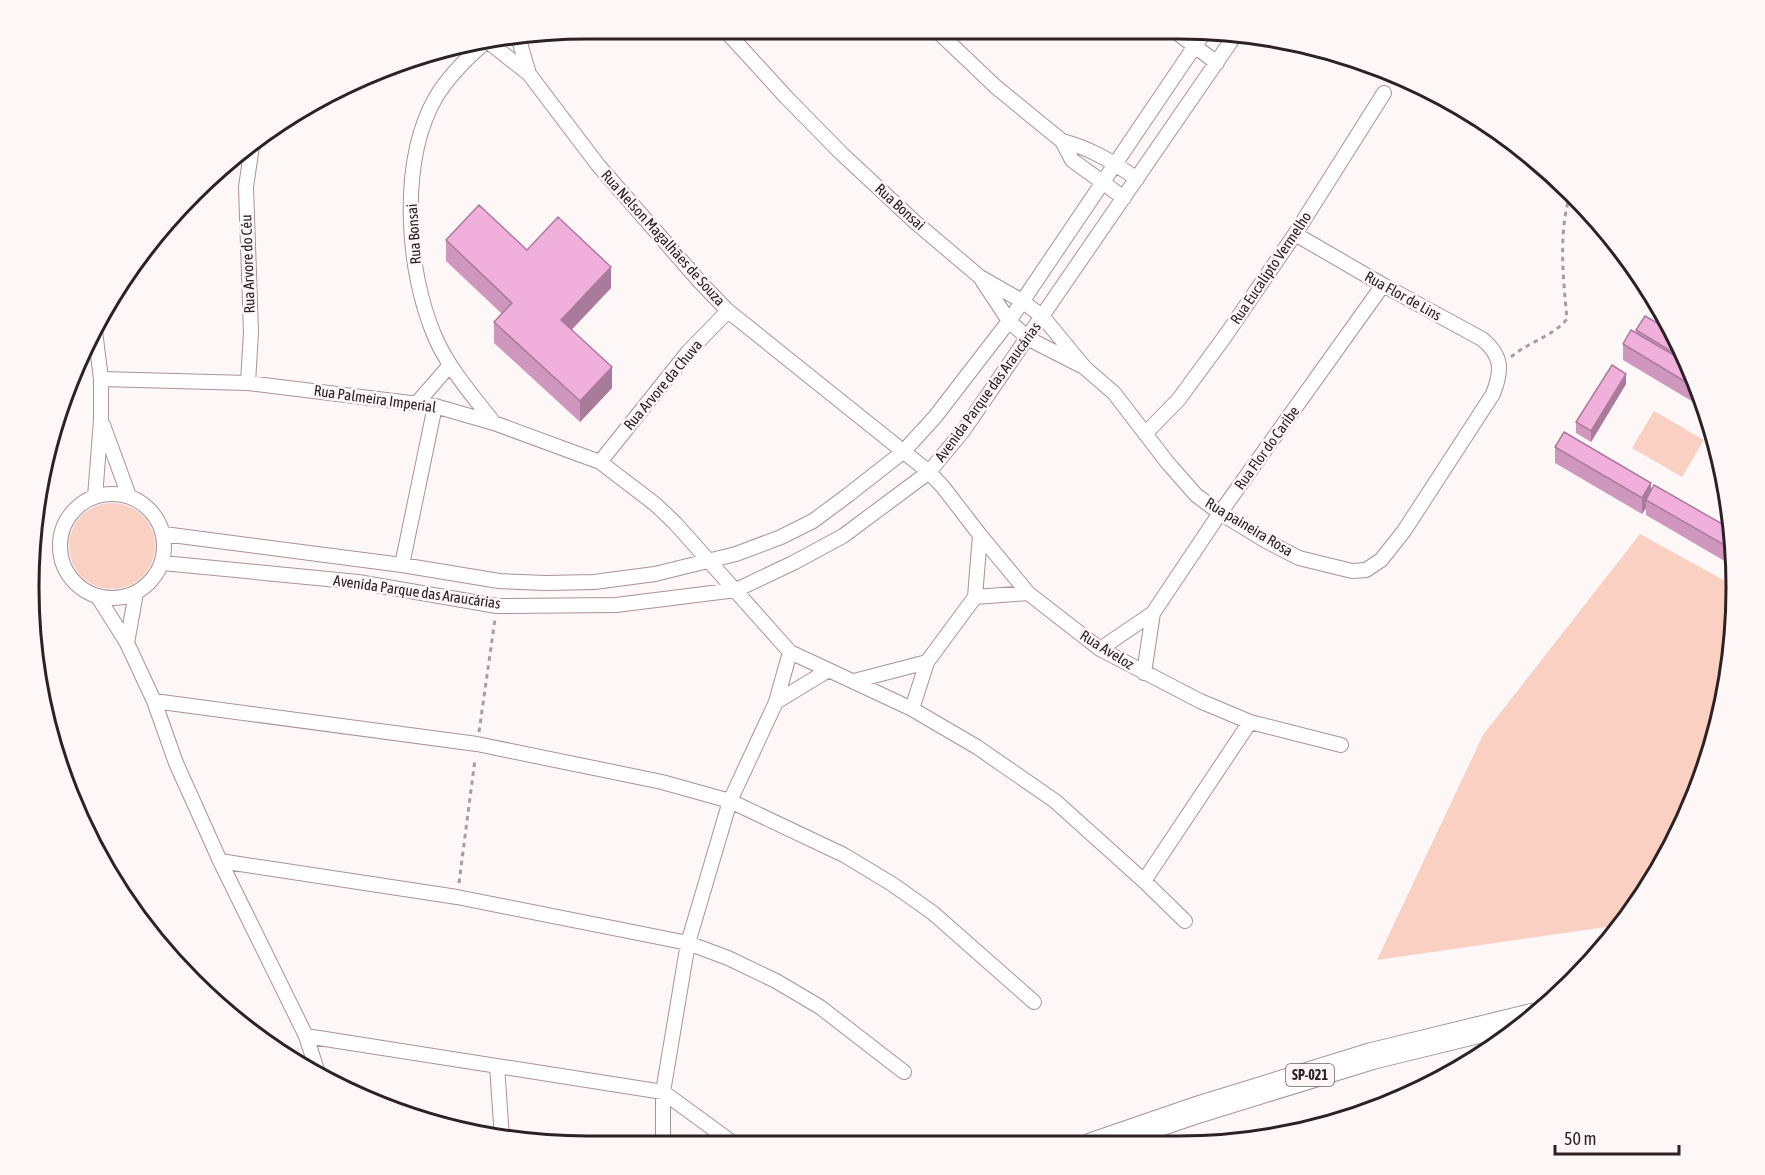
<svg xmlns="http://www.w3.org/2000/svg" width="1765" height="1175" viewBox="0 0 1765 1175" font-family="'Asap Condensed',sans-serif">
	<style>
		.green { fill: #f9d0c2 }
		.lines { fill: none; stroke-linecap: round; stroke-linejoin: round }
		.minor-casing { stroke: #ab9198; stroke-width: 16 }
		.motorway-casing { stroke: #ab9198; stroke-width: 28 }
		.path { stroke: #a59d9f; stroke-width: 3; stroke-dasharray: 4.5 4.5; stroke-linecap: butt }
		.minor { stroke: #fff; stroke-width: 14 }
		.motorway { stroke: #fff; stroke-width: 26 }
		.wall { fill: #cf97bd }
		.shaded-wall { fill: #a97b9a }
		.building { fill: #f1b0dc; stroke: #a97b9a; stroke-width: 1.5 }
		.labels { text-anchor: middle; stroke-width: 5; stroke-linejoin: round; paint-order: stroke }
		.shield { fill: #fdf7f8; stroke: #6b6264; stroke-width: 1.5 }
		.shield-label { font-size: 14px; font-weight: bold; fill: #2c2225 }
		.street-label { font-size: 15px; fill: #2c2225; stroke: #fdf7f8 }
		.rim { fill: none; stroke: #2c2225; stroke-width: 3 }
	</style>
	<rect width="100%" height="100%" fill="#fdf7f8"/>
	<path class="green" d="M 1654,411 L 1704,440 L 1682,477 L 1632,448 Z
		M69 546a43 43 0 1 1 86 0a43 43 0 1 1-86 0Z
		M 1640,534 L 1736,587 L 1726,696 L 1694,801 L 1642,898 L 1620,925 L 1377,960 L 1483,735 Z"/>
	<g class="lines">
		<defs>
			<path id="minor" d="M 724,29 L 786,97 L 841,153 L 915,222 L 980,277 L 1022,301 L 1043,317 L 1085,368 L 1114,393 L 1167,462 L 1196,495 L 1220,513 L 1266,541 L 1299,558 L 1352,571 L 1366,570 L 1381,560 L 1404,531 L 1493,394 C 1502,371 1503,356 1482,339 L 1383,285 L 1295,234
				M 935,29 L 996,87 L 1062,141 L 1072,160 L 1124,198
				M 1172,29 L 1217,63
				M 519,40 L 529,74
				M 491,44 L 529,74 L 598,165 L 700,282 L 728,311 L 929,472 L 943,487 L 980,535 L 1028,593 L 1100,649 L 1200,701 L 1250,722 L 1341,745
				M 481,46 C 464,61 448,77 436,97 C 399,161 406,270 435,337 C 449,369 473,396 494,423
				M 1062,141 C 1090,148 1113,162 1137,179
				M 982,280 L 1009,321 L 1029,339 L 1080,365
				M 101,379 L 248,383 L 435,406 L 494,423 L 600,462 L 655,504 L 675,523 L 790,652 L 912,709 L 977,747 L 1055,801 L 1144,881 L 1185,921
				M 248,383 L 251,332 L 246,187 L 252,146
				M 417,403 L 450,365
				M 103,425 L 129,496
				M 1145,434 L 1179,399 L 1226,335 L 1295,234 L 1384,93
				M 600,462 L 688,352 L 728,311
				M60 546a52 52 0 1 1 104 0a52 52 0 1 1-104 0Z
				M 95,497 L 101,420 L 101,379 L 95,331
				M 164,534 L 402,565 L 499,581 L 546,583 L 594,582 L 655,574 L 736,554 L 781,537 L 813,521 L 848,495 L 903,452 L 935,417 L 1009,321 L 1205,31
				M 163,563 L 358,582 L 497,606 L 616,605 L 736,590 L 793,563 L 843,536 L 929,472 L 963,431 L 1236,34
				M 402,565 L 435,406
				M 98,597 L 127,643 L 154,701 L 176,763 L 220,861 L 306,1036 L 318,1073
				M 975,597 L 1028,593
				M 127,643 L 136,593
				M 1100,649 L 1153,613 L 1220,513 L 1383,285
				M 1144,673 L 1153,613
				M 854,681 L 927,662
				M 154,701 L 477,744 L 662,782 L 730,801 L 844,855 L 892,884 L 933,913 L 1034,1002
				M 776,702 L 827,671
				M 912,709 L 927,662 L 975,597 L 980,535
				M 220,861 L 457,897 L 688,943 L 728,958 L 776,981 L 820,1007 L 904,1072
				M 1144,881 L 1250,722
				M 306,1036 L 663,1092 L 737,1146
				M 497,1066 L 502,1138
				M 663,1146 L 663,1092 L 688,943 L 730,801 L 776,702 L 790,652"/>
			<path id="motorway" d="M 1092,1146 L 1197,1110 L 1372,1056 L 1532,1017"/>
		</defs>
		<use href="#minor" class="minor-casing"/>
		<use href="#motorway" class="motorway-casing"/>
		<path class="path" d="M 1511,357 C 1528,342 1552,337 1567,319 C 1563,277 1558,232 1571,191
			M 479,732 L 495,619
			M 459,883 L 475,759"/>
		<use href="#minor" class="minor"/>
		<use href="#motorway" class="motorway"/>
	</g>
	<path class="wall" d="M 446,240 L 527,250 L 611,288 L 572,329 L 612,388 L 580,422 L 494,343 L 494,322 L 502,314 L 446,261 Z
		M 1636,330 L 1671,331 L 1694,373 L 1705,409 L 1623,360 L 1623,344 L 1636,333 Z
		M 1626,384 L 1591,442 L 1576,433 L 1576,422 Z
		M 1555,447 L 1651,490 L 1731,529 L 1734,564 L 1733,566 L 1646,515 L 1646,508 L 1642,514 L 1555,463 Z"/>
	<path class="shaded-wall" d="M 611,267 L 611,288 L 561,341 L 561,320 Z
		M 612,367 L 612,388 L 580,422 L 580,401 Z
		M 1626,374 L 1626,384 L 1591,442 L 1591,431 Z
		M 1651,483 L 1651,499 L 1646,500 L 1646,508 L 1642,514 L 1642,498 Z
		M 1733,550 L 1734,564 L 1733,566 Z"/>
	<path class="building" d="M 479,205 L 527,250 L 558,217 L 611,267 L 561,320 L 612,367 L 580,401 L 494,322 L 512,303 L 446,240 Z
		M 1645,316 L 1671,331 L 1687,361 L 1636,330 Z
		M 1631,330 L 1689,364 L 1694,373 L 1699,390 L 1623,344 Z
		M 1612,365 L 1626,374 L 1591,431 L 1576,422 Z
		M 1564,432 L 1651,483 L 1642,498 L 1555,447 Z
		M 1654,485 L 1731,529 L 1733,550 L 1646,500 Z"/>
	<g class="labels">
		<rect class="shield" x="1286" y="1064" width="48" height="22" rx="4.5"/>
		<g class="shield-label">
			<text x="1310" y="1080">SP-021</text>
		</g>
		<g class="street-label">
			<text transform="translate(900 207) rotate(42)" y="5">Rua Bonsai</text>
			<text transform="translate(414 234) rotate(-94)" y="5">Rua Bonsai</text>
			<text transform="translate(663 238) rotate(48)" y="5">Rua Nelson Magalhães de Souza</text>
			<text transform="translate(248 264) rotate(-92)" y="5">Rua Arvore do Céu</text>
			<text transform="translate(1271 268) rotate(-56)" y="5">Rua Eucalipto Vermelho</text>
			<text transform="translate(1403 296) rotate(29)" y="5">Rua Flor de Lins</text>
			<text transform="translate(663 385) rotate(-50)" y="5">Rua Arvore da Chuva</text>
			<text transform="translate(988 392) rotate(-54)" y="5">Avenida Parque das Araucárias</text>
			<text transform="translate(375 399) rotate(8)" y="5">Rua Palmeira Imperial</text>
			<text transform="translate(1267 448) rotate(-54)" y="5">Rua Flor do Caribe</text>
			<text transform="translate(1249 527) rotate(31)" y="5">Rua paineira Rosa</text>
			<text transform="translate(417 592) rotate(8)" y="5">Avenida Parque das Araucárias</text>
			<text transform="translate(1107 650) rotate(32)" y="5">Rua Aveloz</text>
		</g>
	</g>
	<path d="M0 0H1765V1175H0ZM587 39H1178A548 548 0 0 1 1726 587V588A548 548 0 0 1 1178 1136H587A548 548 0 0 1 39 588V587A548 548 0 0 1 587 39Z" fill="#fdf7f8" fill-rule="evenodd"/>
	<path class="rim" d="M587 39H1178A548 548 0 0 1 1726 587V588A548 548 0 0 1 1178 1136H587A548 548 0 0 1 39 588V587A548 548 0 0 1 587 39Z"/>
	<path d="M1555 1145v9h124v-9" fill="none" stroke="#2c2225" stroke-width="3"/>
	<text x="1564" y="1145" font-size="18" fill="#2c2225" stroke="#fdf7f8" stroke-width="4.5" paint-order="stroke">50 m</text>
</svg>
